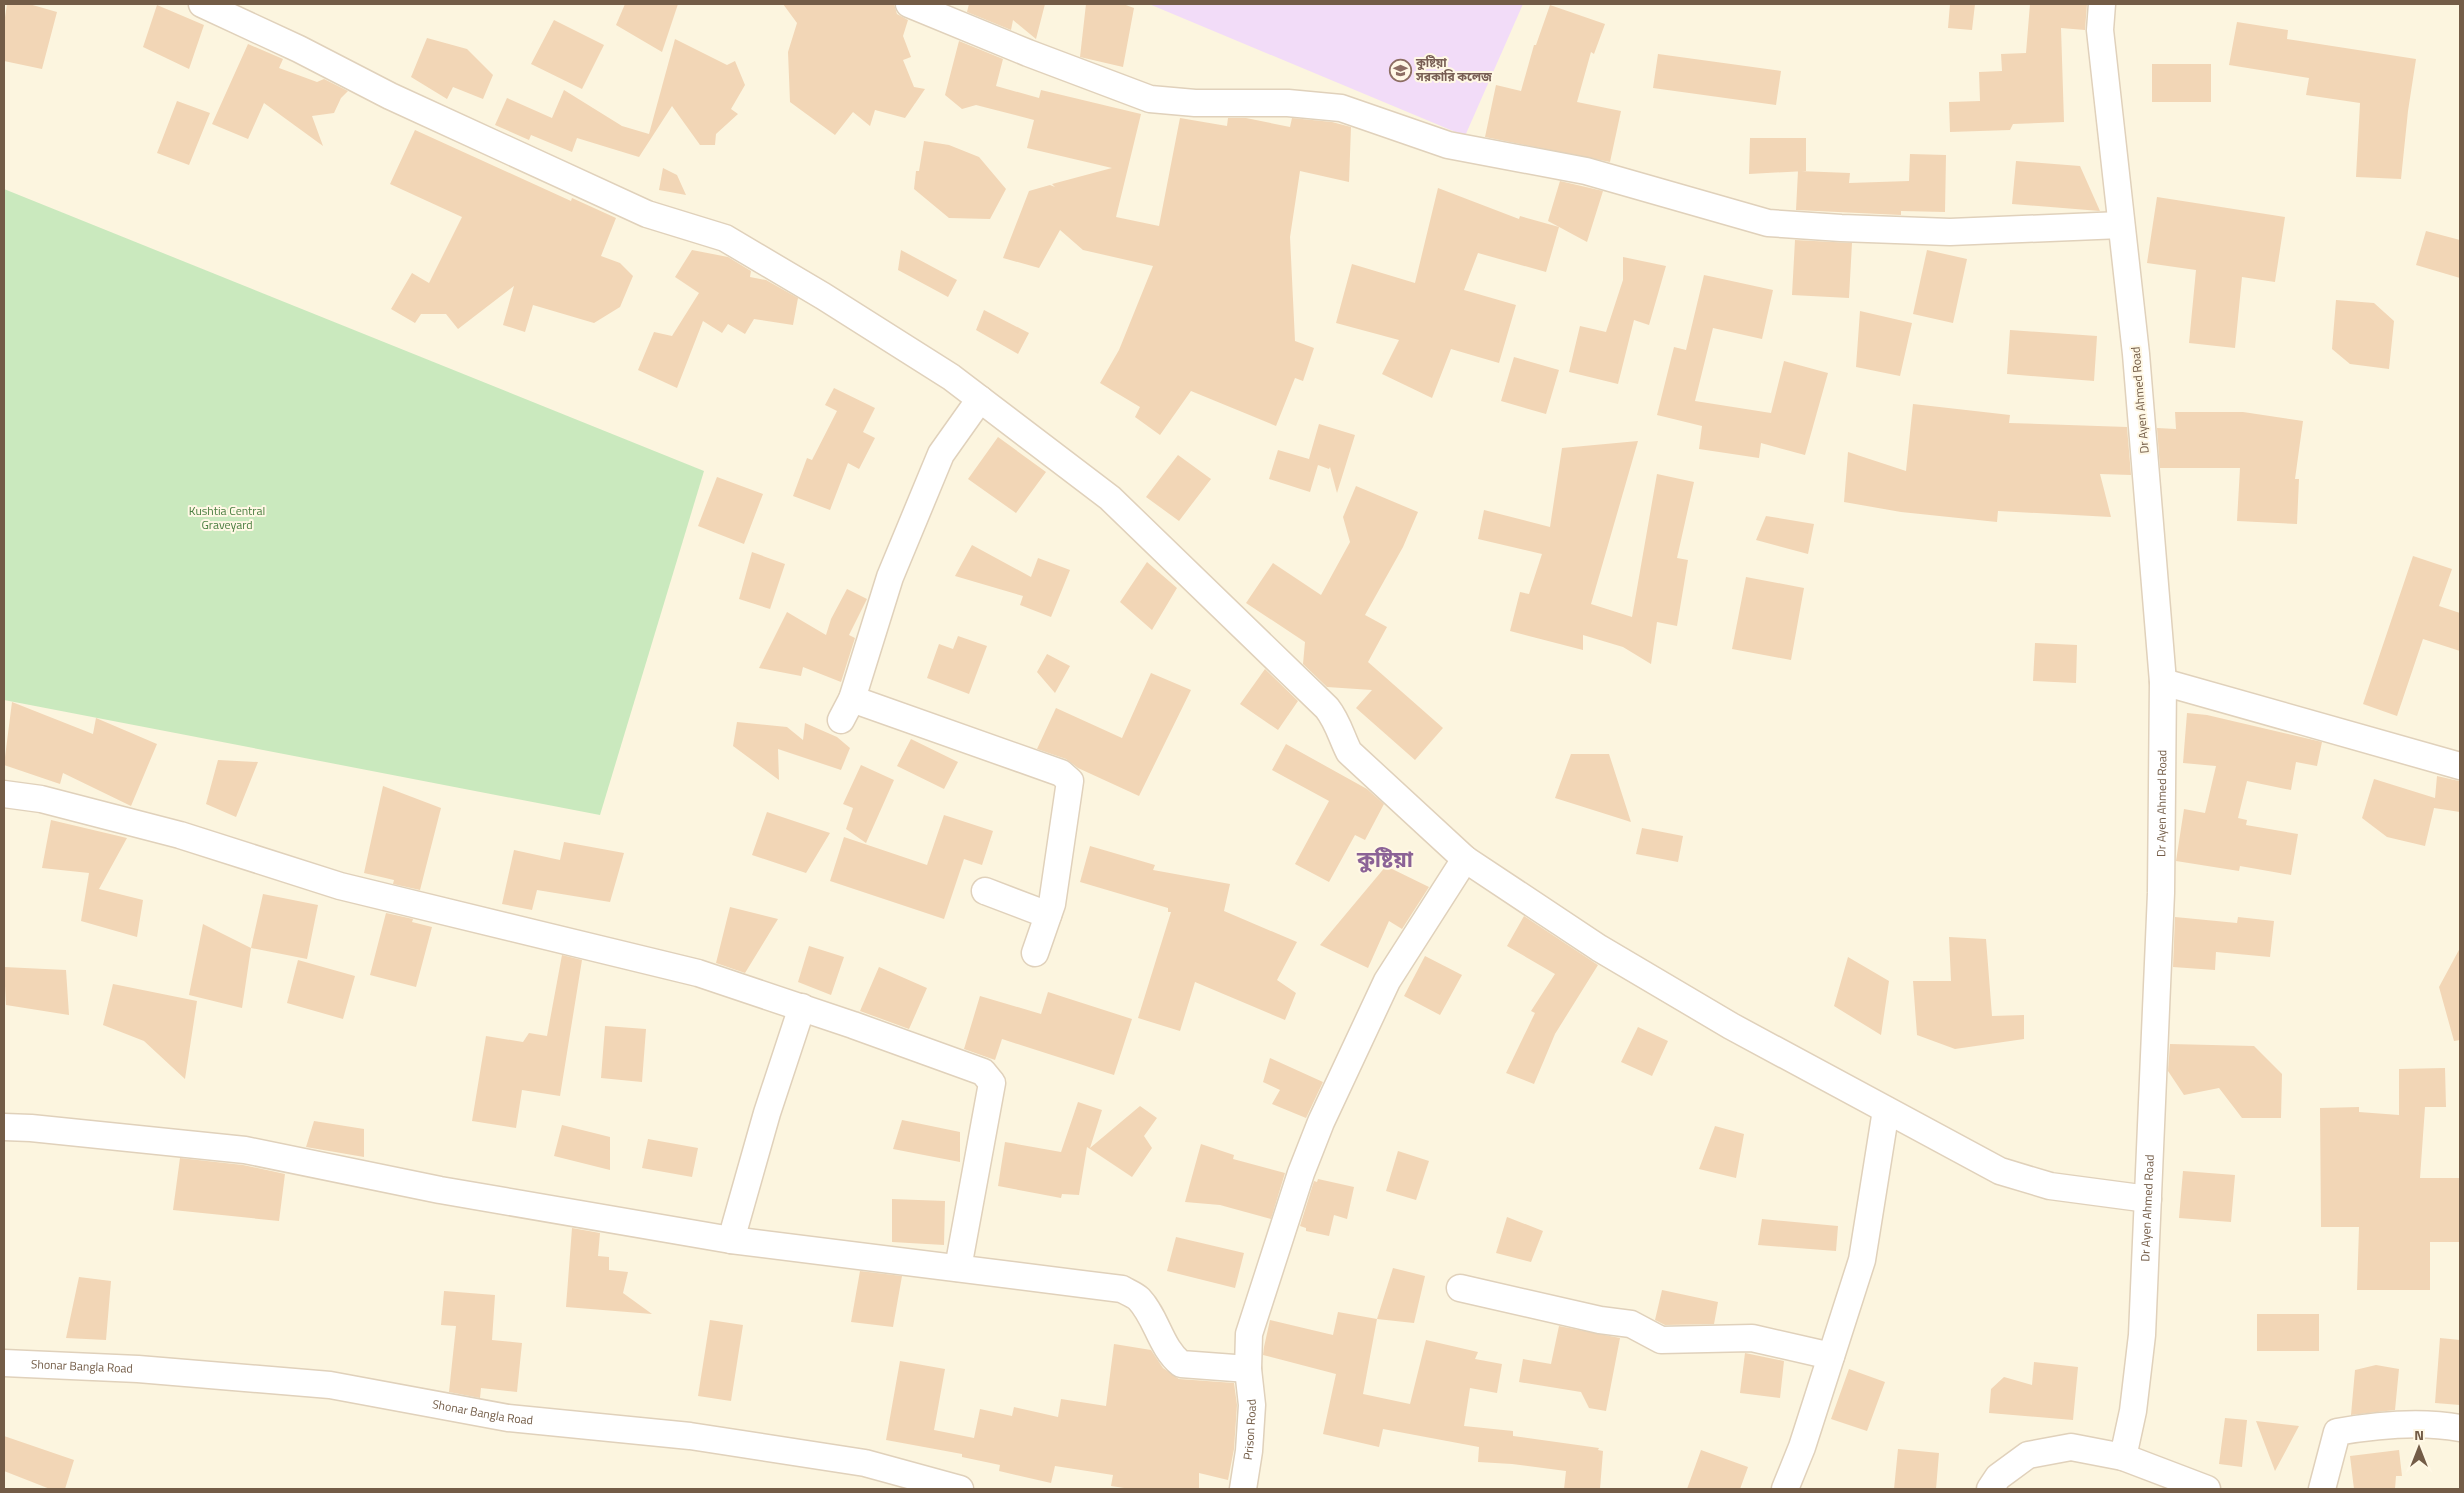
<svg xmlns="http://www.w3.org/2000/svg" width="2464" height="1493" viewBox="0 0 2464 1493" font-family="'Titillium Web','Noto Sans Bengali',sans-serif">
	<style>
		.education { fill: #f2dcf8 }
		.green { fill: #cae9be }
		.building { fill: #f2d6b6 }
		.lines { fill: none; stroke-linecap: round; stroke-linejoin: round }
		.minor-casing { stroke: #e0d1bb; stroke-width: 29 }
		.minor { stroke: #fff; stroke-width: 26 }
		.labels { text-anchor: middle; stroke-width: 4; stroke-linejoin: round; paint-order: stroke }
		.education-label { font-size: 12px; font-weight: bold; fill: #785e54; stroke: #fff8e5; text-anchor: start }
		.street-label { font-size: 12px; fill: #735c47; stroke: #fff8e5 }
		.park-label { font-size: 12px; fill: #4b7e41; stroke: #fff8e5 }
		.town-label { font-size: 22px; font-weight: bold; fill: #8b6296; stroke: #fff8e5 }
	</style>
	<rect width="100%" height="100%" fill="#fcf5df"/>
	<path class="education" d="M 1149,4 L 1523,4 L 1465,136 Z"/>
	<path class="green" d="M 4,189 L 704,471 L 600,815 L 4,700 Z"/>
	<path class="building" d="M 7,4 L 29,4 L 57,12 L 42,69 L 4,61 L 4,24 Z
		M 625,4 L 678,4 L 662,52 L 616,25 Z
		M 783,4 L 894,4 L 897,14 L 908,20 L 903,36 L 911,57 L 903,60 L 914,87 L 925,89 L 905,118 L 875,110 L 870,126 L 853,112 L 835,135 L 790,102 L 788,52 L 797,23 Z
		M 969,4 L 1045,4 L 1036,39 L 1013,20 L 1011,30 L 967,12 Z
		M 1086,4 L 1123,4 L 1134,8 L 1123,67 L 1080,57 Z
		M 1950,4 L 1975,4 L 1972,30 L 1948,28 Z
		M 2030,4 L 2087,4 L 2085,30 L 2061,28 L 2064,122 L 2013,124 L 2010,130 L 1950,132 L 1949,102 L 1980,101 L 1979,72 L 2002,71 L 2001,54 L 2026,53 Z
		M 157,5 L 204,25 L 189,69 L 143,47 Z
		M 1550,5 L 1605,24 L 1594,54 L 1591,52 L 1577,102 L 1621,111 L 1610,162 L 1485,137 L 1496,85 L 1521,91 L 1534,45 L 1536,45 Z
		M 554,20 L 604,45 L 582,89 L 531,64 Z
		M 2237,22 L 2288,30 L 2287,39 L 2416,59 L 2408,111 L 2401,179 L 2356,177 L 2360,103 L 2306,95 L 2309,78 L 2229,65 Z
		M 427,38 L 467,49 L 493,75 L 483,99 L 453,87 L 447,99 L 411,77 Z
		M 675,39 L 727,65 L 735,61 L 745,85 L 731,109 L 738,114 L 716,134 L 715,145 L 700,145 L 672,106 L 639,157 L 577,138 L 572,152 L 531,135 L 529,140 L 495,125 L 507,98 L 552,118 L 564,90 L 622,126 L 649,134 Z
		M 959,41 L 1003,59 L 996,86 L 1039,98 L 1041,90 L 1141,114 L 1116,217 L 1159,226 L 1180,118 L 1227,126 L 1228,118 L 1246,118 L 1290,127 L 1292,118 L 1332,122 L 1351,127 L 1349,182 L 1300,171 L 1290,237 L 1295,341 L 1314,348 L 1303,381 L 1295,378 L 1276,426 L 1191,391 L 1160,435 L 1135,417 L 1140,407 L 1100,383 L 1119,350 L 1153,266 L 1083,250 L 1060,230 L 1039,268 L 1003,258 L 1029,191 L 1050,185 L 1055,187 L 1052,184 L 1112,168 L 1027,148 L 1034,120 L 976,105 L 962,109 L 945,95 Z
		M 248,44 L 283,59 L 279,68 L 317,82 L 324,79 L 348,91 L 341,98 L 334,113 L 312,116 L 323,146 L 264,103 L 248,139 L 212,124 Z
		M 1658,54 L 1781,71 L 1776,105 L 1653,88 Z
		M 2152,64 L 2211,64 L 2211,102 L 2152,102 Z
		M 177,101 L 210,113 L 189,165 L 157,153 Z
		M 415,130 L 571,201 L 572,198 L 616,218 L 601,256 L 620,263 L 633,276 L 620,307 L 594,323 L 533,305 L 525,332 L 503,325 L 514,286 L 458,329 L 446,314 L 421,314 L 415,323 L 391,309 L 412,273 L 429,283 L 462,217 L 390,184 Z
		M 1750,138 L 1806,138 L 1806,171 L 1749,174 Z
		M 924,141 L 949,145 L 979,157 L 1006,189 L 990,219 L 949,218 L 914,189 L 916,171 L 919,171 Z
		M 1910,154 L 1946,155 L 1945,212 L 1901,211 L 1901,215 L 1796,210 L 1798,171 L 1850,173 L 1849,183 L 1909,181 Z
		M 2016,161 L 2080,166 L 2100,211 L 2012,204 Z
		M 663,168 L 677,175 L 686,195 L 659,190 Z
		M 1560,181 L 1603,191 L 1587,242 L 1548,221 Z
		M 1438,188 L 1519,219 L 1520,216 L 1559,227 L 1546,272 L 1478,253 L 1464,290 L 1516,305 L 1499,363 L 1451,349 L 1432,398 L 1382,374 L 1399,340 L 1336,323 L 1352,264 L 1415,283 Z
		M 2157,197 L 2285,217 L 2275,282 L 2242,277 L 2235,348 L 2189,343 L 2196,270 L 2147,263 Z
		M 2426,231 L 2460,240 L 2460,278 L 2416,265 Z
		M 1795,240 L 1852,243 L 1849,298 L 1792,295 Z
		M 692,250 L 728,257 L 751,271 L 750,277 L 766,280 L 798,298 L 793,325 L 754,319 L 745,334 L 728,324 L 722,333 L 703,321 L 677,388 L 638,370 L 654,332 L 672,336 L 699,293 L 675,277 Z
		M 901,250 L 957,280 L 948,297 L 898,270 Z
		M 1927,250 L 1967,259 L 1953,323 L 1913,314 Z
		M 1623,257 L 1666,266 L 1649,325 L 1634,320 L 1618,384 L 1569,372 L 1580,326 L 1606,332 L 1623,280 Z
		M 1704,275 L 1773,290 L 1762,339 L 1713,328 L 1695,401 L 1771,413 L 1784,361 L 1828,373 L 1805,455 L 1761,443 L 1759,458 L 1699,449 L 1702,426 L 1657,415 L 1674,347 L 1686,350 Z
		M 2336,300 L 2374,303 L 2394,321 L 2389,369 L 2350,364 L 2332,349 Z
		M 984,310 L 1029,333 L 1018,354 L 976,330 Z
		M 1860,311 L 1912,323 L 1900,376 L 1856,367 Z
		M 2010,330 L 2097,336 L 2094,381 L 2007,374 Z
		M 1514,357 L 1559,370 L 1546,414 L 1501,401 Z
		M 834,388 L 875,408 L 863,432 L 875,438 L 859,469 L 848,463 L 830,510 L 793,496 L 807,458 L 812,460 L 837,411 L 825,405 Z
		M 1913,404 L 2010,415 L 2009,423 L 2127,427 L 2131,475 L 2100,474 L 2111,517 L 1998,511 L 1997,522 L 1901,512 L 1844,502 L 1848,452 L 1906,471 Z
		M 2175,412 L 2243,412 L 2303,421 L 2295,479 L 2299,479 L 2297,524 L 2237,521 L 2240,468 L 2160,468 L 2157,428 L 2176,429 Z
		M 1319,424 L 1355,435 L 1337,493 L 1330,467 L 1329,469 L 1318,465 L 1310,492 L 1269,479 L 1278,450 L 1309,459 Z
		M 998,437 L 1046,472 L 1016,513 L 968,479 Z
		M 1638,441 L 1591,604 L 1632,617 L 1657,474 L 1694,482 L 1677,558 L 1688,560 L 1677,626 L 1657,622 L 1651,664 L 1623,647 L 1583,635 L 1583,650 L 1510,631 L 1520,592 L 1529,594 L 1542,554 L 1478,539 L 1484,510 L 1550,527 L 1562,448 Z
		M 1178,455 L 1211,479 L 1179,521 L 1146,497 Z
		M 717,477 L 763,494 L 744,544 L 698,526 Z
		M 1356,486 L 1418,512 L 1403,547 L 1365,615 L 1387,627 L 1368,662 L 1443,728 L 1415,760 L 1356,708 L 1372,690 L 1327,687 L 1303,664 L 1305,642 L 1246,603 L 1273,563 L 1321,595 L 1350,542 L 1343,517 Z
		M 1766,516 L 1814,524 L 1808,554 L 1756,540 Z
		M 972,545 L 1031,577 L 1038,558 L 1070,570 L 1051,617 L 1020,605 L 1023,596 L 955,576 Z
		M 752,552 L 785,564 L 770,609 L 739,599 Z
		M 2413,556 L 2452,569 L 2439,606 L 2460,613 L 2460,651 L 2423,639 L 2397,716 L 2363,704 Z
		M 1147,562 L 1177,588 L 1152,630 L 1120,602 Z
		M 1746,577 L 1804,588 L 1791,660 L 1732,649 Z
		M 847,589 L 867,599 L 849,635 L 855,638 L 841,682 L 803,667 L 801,676 L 759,668 L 787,612 L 826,635 L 831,619 Z
		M 958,636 L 987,646 L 969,694 L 927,678 L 939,644 L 953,649 Z
		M 2035,643 L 2077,645 L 2076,683 L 2033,681 Z
		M 1047,654 L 1070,666 L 1055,693 L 1037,672 Z
		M 1265,669 L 1298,701 L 1278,730 L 1240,704 Z
		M 1151,673 L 1191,690 L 1139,796 L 1078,768 L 1066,759 L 1037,749 L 1056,708 L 1122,738 Z
		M 12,702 L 93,734 L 96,718 L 157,744 L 131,806 L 63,773 L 60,784 L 4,765 Z
		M 2187,713 L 2207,715 L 2322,742 L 2317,766 L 2296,762 L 2291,790 L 2247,781 L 2238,818 L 2247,820 L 2246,825 L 2298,834 L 2291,875 L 2240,866 L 2239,871 L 2176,861 L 2184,809 L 2205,813 L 2216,766 L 2183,763 Z
		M 737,722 L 787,727 L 803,740 L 805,723 L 837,737 L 850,748 L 841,770 L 778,749 L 779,780 L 733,746 Z
		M 911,739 L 958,762 L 944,789 L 897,766 Z
		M 1286,744 L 1367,789 L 1384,804 L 1365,840 L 1355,835 L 1329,882 L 1295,864 L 1329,801 L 1272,770 Z
		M 1571,754 L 1609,754 L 1631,822 L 1555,798 Z
		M 218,760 L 258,762 L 236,817 L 206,804 Z
		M 861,765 L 894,780 L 866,843 L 846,829 L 853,808 L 843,804 Z
		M 2437,776 L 2459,781 L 2460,812 L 2434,808 L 2425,846 L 2387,837 L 2362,818 L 2374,779 L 2435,798 Z
		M 383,786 L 441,808 L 420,890 L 393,884 L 394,880 L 364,873 Z
		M 767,812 L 830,833 L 806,873 L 752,855 Z
		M 944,815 L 993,831 L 982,865 L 964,859 L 944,919 L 830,881 L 844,837 L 927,865 Z
		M 51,820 L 127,838 L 99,889 L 143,900 L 137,937 L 81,921 L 89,873 L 42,868 Z
		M 1642,828 L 1683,836 L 1678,862 L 1636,854 Z
		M 564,842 L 624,853 L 610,902 L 537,890 L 532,910 L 502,904 L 514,850 L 560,860 Z
		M 1090,846 L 1155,865 L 1153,870 L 1230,884 L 1224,911 L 1297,942 L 1277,980 L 1296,993 L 1285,1020 L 1195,982 L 1180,1031 L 1138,1018 L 1171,912 L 1168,912 L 1168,908 L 1080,882 Z
		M 1386,866 L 1429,887 L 1402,929 L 1389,921 L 1368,968 L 1320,945 Z
		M 263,894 L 318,905 L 307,959 L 251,948 Z
		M 730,907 L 778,919 L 745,973 L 716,963 Z
		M 386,913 L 413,919 L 412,922 L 432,927 L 416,987 L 370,975 Z
		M 1524,916 L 1598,965 L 1555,1034 L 1534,1084 L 1506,1073 L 1535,1013 L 1531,1011 L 1555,974 L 1507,946 Z
		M 2175,917 L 2237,923 L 2238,917 L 2274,921 L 2270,957 L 2216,952 L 2215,970 L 2173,967 Z
		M 203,924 L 251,948 L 242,1008 L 189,995 Z
		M 1949,937 L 1986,939 L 1992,1016 L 2024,1015 L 2024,1039 L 1955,1049 L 1917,1035 L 1913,981 L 1951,981 Z
		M 809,946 L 844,957 L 831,995 L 798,982 Z
		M 2460,948 L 2460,1040 L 2454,1041 L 2439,987 Z
		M 562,955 L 582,960 L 560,1096 L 522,1090 L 516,1128 L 472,1121 L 486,1036 L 523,1042 L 529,1033 L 547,1036 Z
		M 1425,956 L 1462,975 L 1440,1015 L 1404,996 Z
		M 1848,957 L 1889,981 L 1881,1035 L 1834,1006 Z
		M 298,960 L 355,976 L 343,1019 L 287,1003 Z
		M 4,967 L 66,970 L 69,1015 L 6,1005 Z
		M 879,967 L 927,988 L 909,1029 L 860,1011 Z
		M 113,984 L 197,1001 L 185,1079 L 144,1041 L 103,1025 Z
		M 1048,992 L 1132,1019 L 1114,1075 L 1002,1039 L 995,1060 L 964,1049 L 980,996 L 1041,1014 Z
		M 605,1026 L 646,1029 L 642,1082 L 601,1078 Z
		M 1638,1027 L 1668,1041 L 1652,1076 L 1621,1062 Z
		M 2170,1044 L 2254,1046 L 2282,1074 L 2281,1118 L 2242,1118 L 2219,1088 L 2184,1095 L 2168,1071 Z
		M 1270,1058 L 1323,1082 L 1306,1118 L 1272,1104 L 1280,1090 L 1263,1082 Z
		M 2445,1068 L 2446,1107 L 2425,1107 L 2420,1178 L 2460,1178 L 2460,1242 L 2430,1242 L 2430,1290 L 2357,1290 L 2359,1227 L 2321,1227 L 2320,1108 L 2359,1107 L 2359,1112 L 2399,1115 L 2399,1069 Z
		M 1078,1102 L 1102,1110 L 1090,1148 L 1140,1106 L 1157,1118 L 1144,1136 L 1152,1148 L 1132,1177 L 1087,1147 L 1079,1195 L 1062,1194 L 1061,1198 L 998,1186 L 1005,1142 L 1061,1152 Z
		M 902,1120 L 960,1132 L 960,1162 L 893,1149 Z
		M 314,1121 L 364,1129 L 364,1157 L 306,1147 Z
		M 562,1125 L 610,1137 L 610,1170 L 554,1156 Z
		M 1715,1126 L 1744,1134 L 1736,1178 L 1699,1169 Z
		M 648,1139 L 698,1148 L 692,1177 L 642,1168 Z
		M 1201,1144 L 1234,1155 L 1233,1159 L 1285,1173 L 1271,1219 L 1220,1205 L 1185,1202 Z
		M 1398,1151 L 1429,1161 L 1416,1200 L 1386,1191 Z
		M 180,1158 L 243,1165 L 285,1174 L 279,1221 L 173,1210 Z
		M 2183,1171 L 2235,1175 L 2231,1222 L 2179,1218 Z
		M 1318,1179 L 1354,1187 L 1347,1219 L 1334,1215 L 1329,1236 L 1306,1231 L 1306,1228 L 1300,1226 L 1314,1181 L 1317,1182 Z
		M 892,1199 L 945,1201 L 944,1245 L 892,1242 Z
		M 1507,1217 L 1543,1231 L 1531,1262 L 1496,1253 Z
		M 1762,1219 L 1838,1226 L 1836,1251 L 1758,1245 Z
		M 572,1228 L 600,1233 L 598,1256 L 609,1257 L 609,1270 L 628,1272 L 623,1293 L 652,1314 L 566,1307 Z
		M 1176,1237 L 1244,1253 L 1235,1288 L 1167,1271 Z
		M 1393,1268 L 1425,1276 L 1414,1323 L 1377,1319 Z
		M 860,1271 L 902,1276 L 893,1327 L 851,1322 Z
		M 79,1277 L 111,1281 L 106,1340 L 66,1338 Z
		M 1662,1290 L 1718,1302 L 1714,1324 L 1665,1325 L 1655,1320 Z
		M 444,1291 L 495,1295 L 492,1340 L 522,1343 L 517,1392 L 481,1388 L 480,1398 L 449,1392 L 456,1326 L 441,1325 Z
		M 1338,1312 L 1377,1319 L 1363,1394 L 1410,1404 L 1426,1340 L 1478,1352 L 1475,1359 L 1502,1364 L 1497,1393 L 1470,1388 L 1464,1426 L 1513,1431 L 1513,1436 L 1599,1448 L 1598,1450 L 1603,1451 L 1600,1489 L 1564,1489 L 1566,1471 L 1512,1464 L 1478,1462 L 1479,1447 L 1383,1429 L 1379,1447 L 1323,1434 L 1336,1374 L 1263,1355 L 1264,1347 L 1270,1320 L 1333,1335 Z
		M 2257,1314 L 2319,1314 L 2319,1351 L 2257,1351 Z
		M 710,1320 L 743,1325 L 731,1401 L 698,1396 Z
		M 1559,1326 L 1620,1338 L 1606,1411 L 1589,1408 L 1581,1392 L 1519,1382 L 1523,1359 L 1551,1364 Z
		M 2440,1338 L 2460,1340 L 2460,1405 L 2435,1403 Z
		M 1114,1344 L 1151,1350 L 1163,1368 L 1179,1379 L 1234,1383 L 1237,1405 L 1234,1449 L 1228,1480 L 1199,1473 L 1199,1489 L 1131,1489 L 1111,1486 L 1113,1475 L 1055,1466 L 1051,1483 L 999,1471 L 1000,1465 L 962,1457 L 962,1454 L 886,1440 L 900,1361 L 945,1369 L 934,1430 L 974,1438 L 980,1409 L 1012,1416 L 1014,1407 L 1058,1417 L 1061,1399 L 1106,1406 Z
		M 1745,1353 L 1784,1361 L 1780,1398 L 1740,1393 Z
		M 2034,1362 L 2078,1367 L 2073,1420 L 1989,1413 L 1991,1389 L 2004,1377 L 2032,1385 Z
		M 2376,1365 L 2399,1369 L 2395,1410 L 2351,1415 L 2355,1370 Z
		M 1849,1369 L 1885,1382 L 1867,1431 L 1831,1419 Z
		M 2225,1418 L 2247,1420 L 2242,1467 L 2219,1464 Z
		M 2256,1421 L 2299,1426 L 2275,1471 Z
		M 4,1436 L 74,1460 L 65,1489 L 50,1489 L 4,1471 Z
		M 1898,1449 L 1939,1453 L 1936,1489 L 1894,1489 Z
		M 1701,1450 L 1748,1467 L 1740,1489 L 1687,1489 Z
		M 2399,1450 L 2402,1476 L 2396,1476 L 2395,1489 L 2354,1489 L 2350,1456 Z"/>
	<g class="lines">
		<defs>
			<g id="minor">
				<path d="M 202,4 L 299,49 L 390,96 L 647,214 L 725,238 L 823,296 L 951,377 L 1110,498 L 1327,708 C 1338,722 1341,736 1349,752 L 1465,859 L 1599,948 L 1731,1026 L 2000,1171 L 2050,1186 L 2148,1199"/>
				<path d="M 909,4 L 1028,53 L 1150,99 L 1195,103 L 1288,103 L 1341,108 L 1448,145 L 1586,171 L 1768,223 L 1841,228 L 1950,232 L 2121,225"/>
				<path d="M 2163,682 L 2460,766"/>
				<path d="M 852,699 L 1061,773 L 1070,781 L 1052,904 L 1035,953"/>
				<path d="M 841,720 L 852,699 L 890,577 L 941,454 L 980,399"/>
				<path d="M 4,794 L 41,799 L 180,835 L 340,886 L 698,973 L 853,1025 L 983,1072 L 992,1083 L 958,1268"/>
				<path d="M 985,891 L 1048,915"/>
				<path d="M 4,1127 L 31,1128 L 245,1150 L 440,1190 L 731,1240 L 1122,1289 C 1127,1292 1135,1295 1139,1299 C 1157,1318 1160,1347 1181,1364 L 1248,1369"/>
				<path d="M 731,1240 L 767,1113 L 802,1007"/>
				<path d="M 1460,1288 L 1600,1320 L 1631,1324 L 1661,1340 L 1752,1338 L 1831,1356"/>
				<path id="s1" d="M 4,1363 L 138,1369 L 330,1385 L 508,1418 L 690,1436 L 865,1463 L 960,1489"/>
				<path d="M 2123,1457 L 2207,1489"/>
				<path id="s2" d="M 1243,1489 L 1249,1451 L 1252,1405 L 1248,1369 L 1249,1334 L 1301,1173 L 1321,1122 L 1387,981 L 1465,859"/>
				<path d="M 1785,1489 L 1802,1447 L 1862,1260 L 1886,1110"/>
				<path id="s3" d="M 1990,1489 L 1998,1477 L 2028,1455 L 2071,1447 L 2123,1457 L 2133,1411 L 2142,1335 L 2161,893 L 2163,682 L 2136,354 L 2100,30 L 2102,4"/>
				<path d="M 2322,1489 L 2337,1432 C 2376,1425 2422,1421 2460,1428"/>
			</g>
		</defs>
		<use href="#minor" class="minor-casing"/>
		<use href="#minor" class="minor"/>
	</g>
	<defs>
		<symbol id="university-ring" viewBox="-11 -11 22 22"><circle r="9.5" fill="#fff8e5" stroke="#8d6e63" stroke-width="1.5"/><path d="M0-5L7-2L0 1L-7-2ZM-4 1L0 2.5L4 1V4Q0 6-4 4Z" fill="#8d6e63"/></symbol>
	</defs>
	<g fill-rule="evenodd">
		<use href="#university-ring" x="1388" y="58" width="25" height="25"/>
	</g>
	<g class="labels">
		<g class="education-label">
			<text x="1416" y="67">কুষ্টিয়া<tspan x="1416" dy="14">সরকারি কলেজ</tspan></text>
		</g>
		<g class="street-label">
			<text transform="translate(2140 400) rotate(-95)" y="4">Dr Ayen Ahmed Road</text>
			<text dy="4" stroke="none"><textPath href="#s3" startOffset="804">Dr Ayen Ahmed Road</textPath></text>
			<text dy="4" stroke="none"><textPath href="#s3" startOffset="399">Dr Ayen Ahmed Road</textPath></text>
			<text dy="4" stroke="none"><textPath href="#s1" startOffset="78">Shonar Bangla Road</textPath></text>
			<text dy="4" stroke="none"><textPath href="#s1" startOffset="482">Shonar Bangla Road</textPath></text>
			<text dy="4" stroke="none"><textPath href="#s2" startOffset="60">Prison Road</textPath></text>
		</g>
		<g class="park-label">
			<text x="227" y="515">Kushtia Central<tspan x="227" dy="14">Graveyard</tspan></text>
		</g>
		<g class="town-label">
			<text x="1385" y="867">কুষ্টিয়া</text>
		</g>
	</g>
	<rect width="2464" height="1493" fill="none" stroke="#735c47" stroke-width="10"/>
	<g transform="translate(2419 1448)" stroke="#fff8e5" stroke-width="4" paint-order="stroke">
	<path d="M0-4L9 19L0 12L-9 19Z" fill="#735c47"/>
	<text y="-8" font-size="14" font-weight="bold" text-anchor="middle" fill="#735c47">N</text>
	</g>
</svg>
